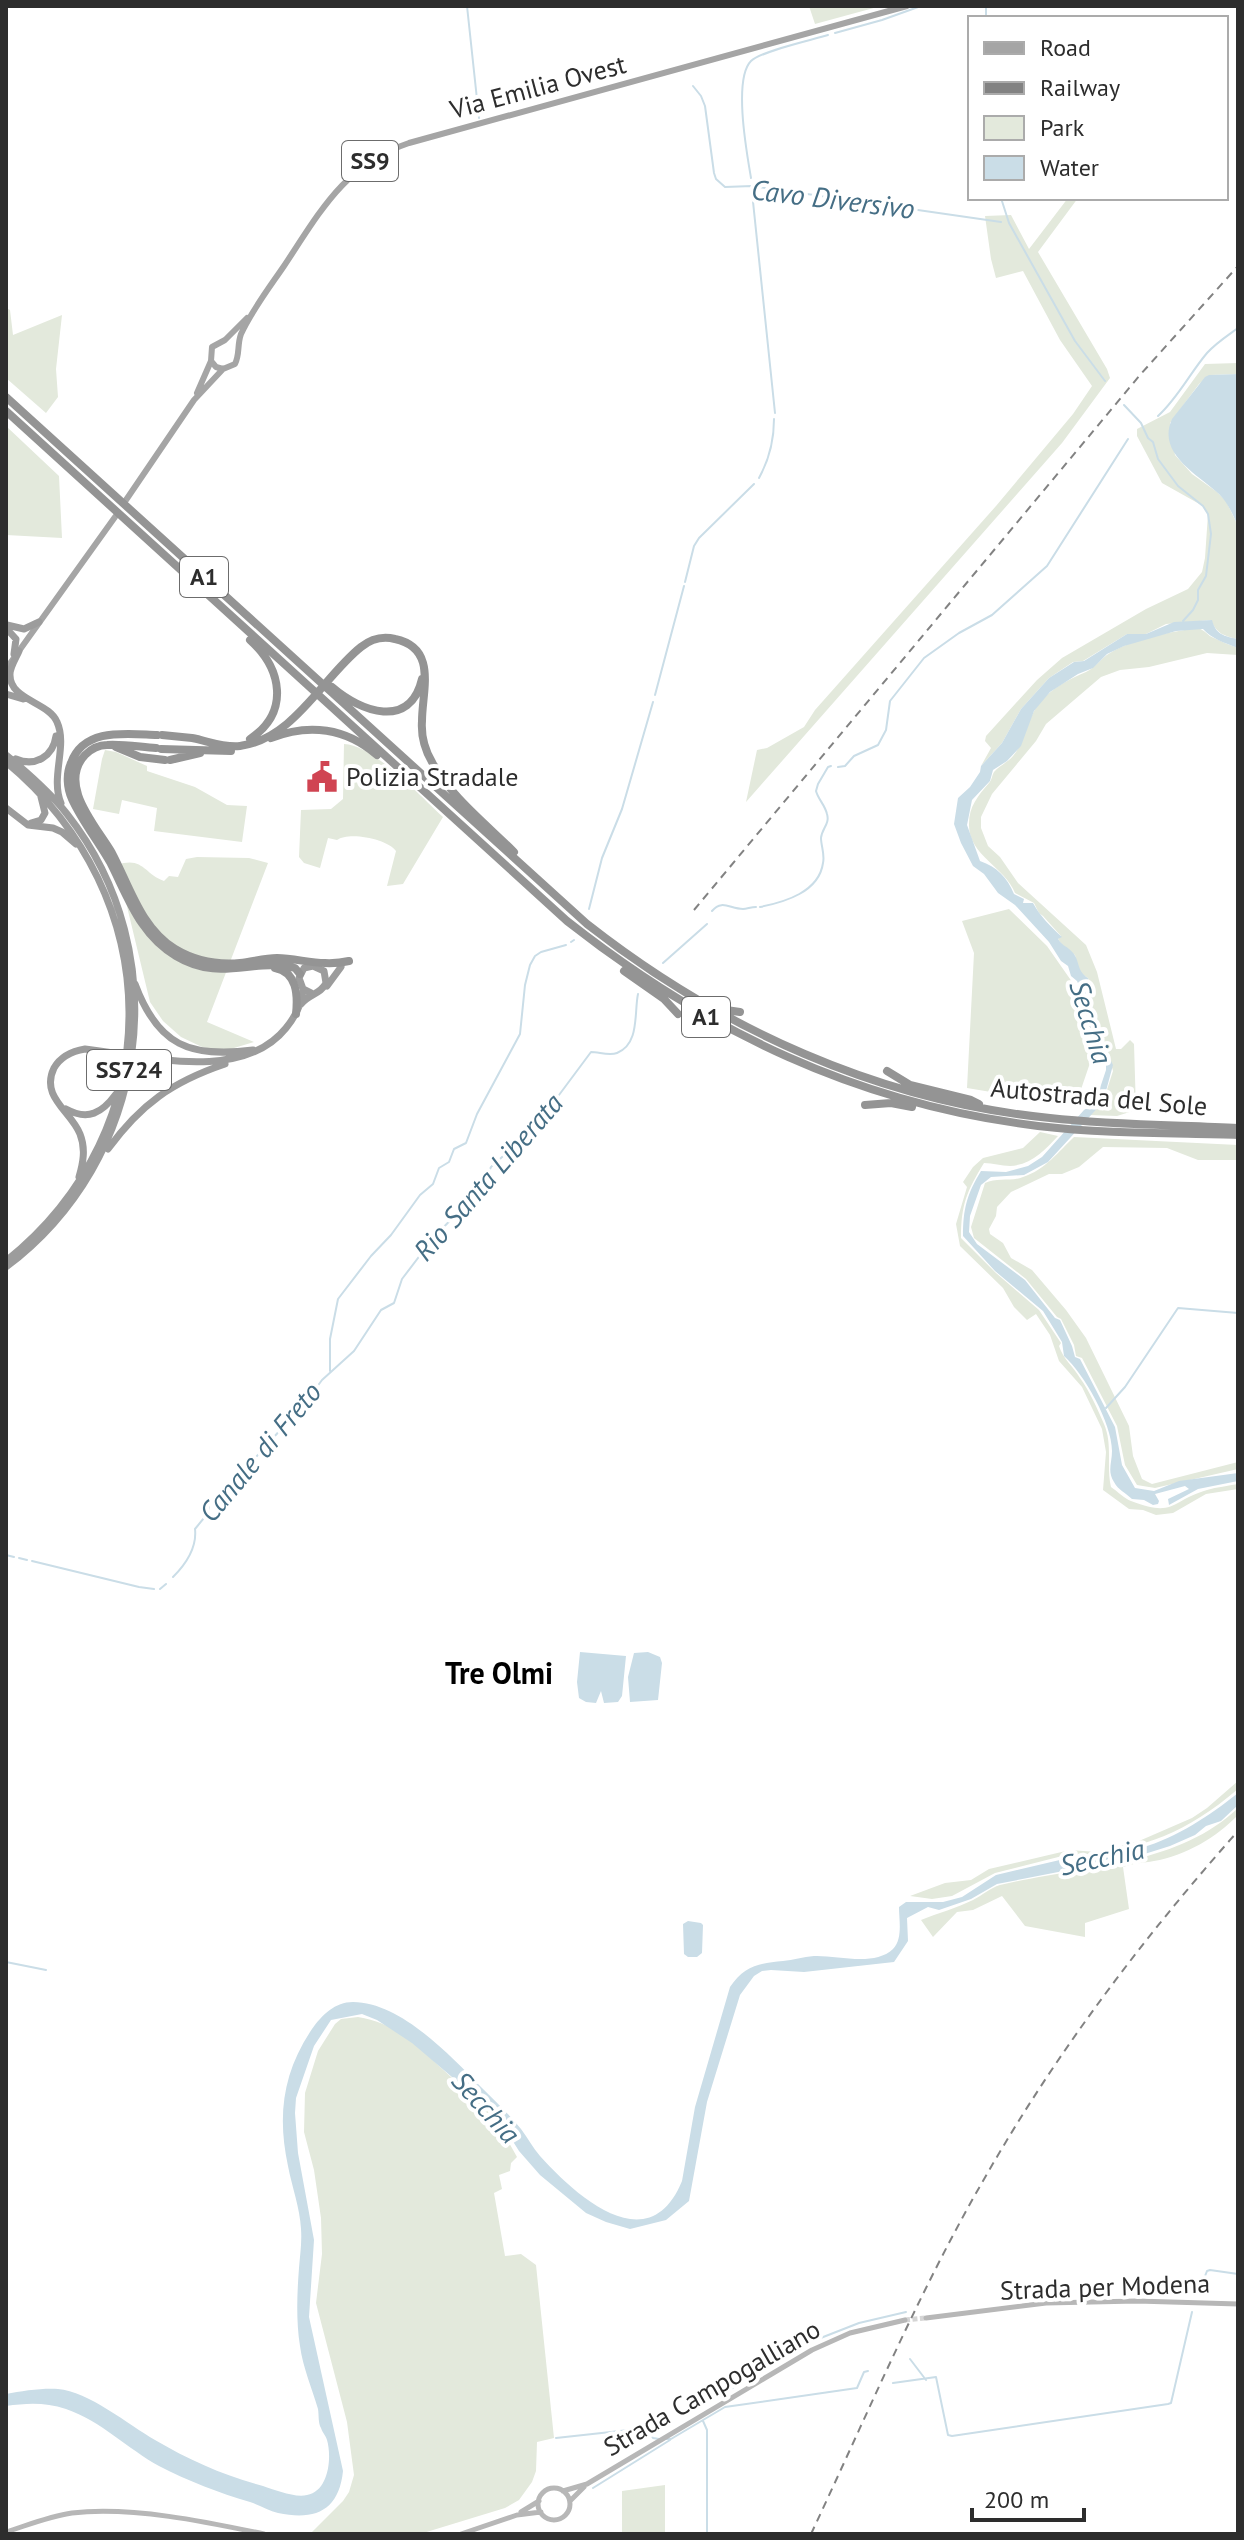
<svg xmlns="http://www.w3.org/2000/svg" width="1244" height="2540" viewBox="0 0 1244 2540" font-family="'PT Sans',sans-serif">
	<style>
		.green { fill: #e3e9dc }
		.water { fill: #cadde7 }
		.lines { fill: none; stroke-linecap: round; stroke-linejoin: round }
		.stream { stroke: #cadde7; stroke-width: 2 }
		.secondary-tunnel { stroke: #d5d5d5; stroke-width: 5; stroke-dasharray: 5 2.5; stroke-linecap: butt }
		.secondary { stroke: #b7b7b7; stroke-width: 5 }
		.primary { stroke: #a5a5a5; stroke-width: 6 }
		.trunk { stroke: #9c9c9c; stroke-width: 7 }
		.motorway { stroke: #949494; stroke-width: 8 }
		.rail { stroke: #828282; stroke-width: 2; stroke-dasharray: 8 6; stroke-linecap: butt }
		.labels { text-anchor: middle; stroke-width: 8; stroke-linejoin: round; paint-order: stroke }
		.shield { fill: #fff; stroke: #6c6c6c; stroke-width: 2 }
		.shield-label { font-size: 24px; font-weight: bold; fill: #2d2d2d }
		.street-label { font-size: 26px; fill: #2d2d2d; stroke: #fff }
		.poi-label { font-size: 26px; fill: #2d2d2d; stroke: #fff; text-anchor: start }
		.water-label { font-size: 28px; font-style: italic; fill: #456e85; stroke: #fff }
		.quarter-label { font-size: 30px; font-weight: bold; fill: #000; stroke: #fff }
	</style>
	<rect width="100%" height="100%" fill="#fff"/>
	<path class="green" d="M 809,6 L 881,6 L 815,24 Z
		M 1068,198 L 1078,198 L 1038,252 L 1107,369 L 1110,378 L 1062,443 L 746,802 L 757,750 L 767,748 L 804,727 L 815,710 L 996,506 L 1073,414 L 1092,386 L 1060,340 L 1023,271 L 996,278 L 991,259 L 985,216 L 1011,215 L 1029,249 Z
		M 6,308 L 10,310 L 13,335 L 62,315 L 56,369 L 58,397 L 46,413 L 6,378 Z
		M 1238,363 L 1238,374 L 1210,375 L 1199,384 L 1170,423 L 1175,455 L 1192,474 L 1217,492 L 1226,501 L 1238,526 L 1238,639 C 1224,636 1217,634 1211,620 L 1166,624 L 1146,634 L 1127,634 L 1083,661 L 1073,662 L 1049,678 L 1021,709 L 1002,743 L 981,766 L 991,748 L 985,741 L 986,736 L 1037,680 L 1062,658 L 1146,609 L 1188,589 L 1202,572 L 1205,558 L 1208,514 L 1203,506 L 1162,483 L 1137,436 L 1137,429 L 1170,412 L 1205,364 Z
		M 6,426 L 59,476 L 62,538 L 6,535 Z
		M 1198,628 C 1205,630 1208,636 1214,638 C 1222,642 1230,645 1238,648 L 1238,655 L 1207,653 L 1149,667 L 1120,670 L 1101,677 L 1046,724 L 1036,741 L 992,794 L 981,817 L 981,828 L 988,846 L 1000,857 L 1018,883 L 1086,945 L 1097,972 L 1116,1049 L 1121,1049 L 1130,1040 L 1134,1044 L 1136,1110 L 1117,1116 L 1089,1115 L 1103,1102 L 1113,1071 L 1103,1036 L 1093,1024 L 1092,995 L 1088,978 L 1079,972 L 1075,955 L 1063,946 L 1058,939 L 1061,936 L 1043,916 L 1039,913 L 1034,903 L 1015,893 C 1005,867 968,855 969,824 C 969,806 978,796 989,783 C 992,780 992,775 994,772 C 999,766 1008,762 1013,756 C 1026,740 1027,718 1040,702 C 1052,688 1069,679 1086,672 C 1096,667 1101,658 1110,653 C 1135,638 1170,632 1198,628 Z
		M 344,744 C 374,745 421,797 443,817 L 403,884 L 387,886 L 396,851 C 388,839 349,831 337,840 L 328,838 L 320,868 L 304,863 L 299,857 L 301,810 L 331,809 L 343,799 Z
		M 105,750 L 116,752 L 147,766 L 147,771 L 195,787 L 227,805 L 247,806 L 242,842 L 154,831 L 157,808 L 122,800 L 119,814 L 93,809 L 102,759 Z
		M 197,857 L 249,858 L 268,863 L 207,1022 L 254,1042 L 224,1051 L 202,1047 L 181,1037 L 163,1021 L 150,1002 L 117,865 C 143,856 144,874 164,881 L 169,876 L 178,877 L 186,859 Z
		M 1009,909 L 1047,946 L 1077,989 L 1087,1028 L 1090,1063 L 1076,1104 L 1066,1099 L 1033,1099 L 967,1088 L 974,953 L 962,921 Z
		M 1040,1132 L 1058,1136 C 1045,1150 1031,1165 1010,1166 C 1001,1166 993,1163 984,1163 C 967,1191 961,1204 961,1238 L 996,1273 L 1039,1310 L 1061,1343 L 1059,1346 C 1063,1359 1073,1366 1080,1378 C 1090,1392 1097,1408 1104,1424 C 1113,1445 1106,1466 1111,1487 C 1117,1491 1125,1499 1131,1501 C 1175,1518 1170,1501 1207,1490 C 1217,1487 1228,1486 1238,1484 L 1238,1489 L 1206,1494 L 1173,1513 L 1156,1515 L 1143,1510 L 1129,1509 L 1103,1490 L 1106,1452 L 1102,1429 L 1082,1387 L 1059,1361 L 1050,1335 L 1036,1314 L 1027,1320 L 1014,1307 L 1003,1288 L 960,1246 L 956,1224 L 967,1187 L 963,1182 L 973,1167 L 983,1158 L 1023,1148 Z
		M 1074,1137 L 1238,1145 L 1238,1160 L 1198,1160 L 1167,1148 L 1103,1147 L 1079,1167 L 1062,1174 L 1049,1174 L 1011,1192 L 997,1207 L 996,1216 L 989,1229 L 990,1234 L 1003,1243 L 1011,1258 L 1032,1270 L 1066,1310 L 1086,1338 L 1129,1426 L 1133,1456 L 1142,1479 L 1152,1484 L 1238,1462 L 1238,1469 L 1155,1488 L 1137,1485 L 1125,1465 L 1117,1426 L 1082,1358 L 1076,1356 L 1074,1345 L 1061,1319 L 1057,1317 L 1026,1279 L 974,1238 L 971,1227 L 985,1183 C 997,1177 1011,1182 1023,1177 C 1045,1170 1059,1151 1074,1137 Z
		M 1238,1781 L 1238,1789 C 1185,1834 1147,1846 1080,1858 L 1070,1854 L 995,1873 L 952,1896 L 932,1899 L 910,1896 L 945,1883 L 971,1880 L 989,1869 L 1070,1850 L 1097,1852 L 1139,1841 L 1192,1818 L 1207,1808 Z
		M 1238,1808 L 1238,1815 C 1217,1837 1185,1856 1154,1861 C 1143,1863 1134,1863 1123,1867 L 1129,1909 L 1085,1923 L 1085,1937 L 1025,1926 L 1002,1896 L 973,1910 L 957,1912 L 933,1937 L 921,1920 C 938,1913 957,1908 973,1900 C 983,1895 990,1888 1000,1885 C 1080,1866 1176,1867 1238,1808 Z
		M 358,2017 C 400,2024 420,2049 450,2076 C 462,2087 476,2098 487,2110 C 499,2124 508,2141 517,2157 L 511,2163 L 510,2171 L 499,2175 L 502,2189 L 494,2193 L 505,2256 L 521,2254 L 536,2265 L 554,2438 L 537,2442 L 536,2471 L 532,2482 L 519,2500 L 505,2508 L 420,2534 L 310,2534 L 343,2501 L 349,2492 L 354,2475 L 347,2422 L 316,2303 L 322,2254 L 321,2218 L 314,2170 L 304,2132 L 305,2093 L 318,2051 L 335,2024 L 341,2019 Z
		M 665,2485 L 665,2534 L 622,2534 L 622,2491 Z"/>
	<path class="water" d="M 1238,374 L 1238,526 C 1233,515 1228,503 1219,494 C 1199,475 1156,454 1172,419 L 1205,377 L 1209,375 Z
		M 1212,620 C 1216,635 1224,636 1238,639 L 1238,648 C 1225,643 1212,639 1203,629 L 1176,631 L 1124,646 L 1107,654 L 1093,668 L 1078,674 L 1050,692 L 1034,711 L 1021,746 L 1007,761 L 993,770 L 990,781 L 972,800 L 967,825 L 980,861 C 997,867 1007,877 1014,894 L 1024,899 L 1023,903 L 1033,903 C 1040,916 1051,927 1062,937 L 1058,939 C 1063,947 1068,946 1074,954 C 1080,963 1077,971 1088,978 L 1092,995 L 1093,1025 C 1106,1039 1105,1049 1113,1065 L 1103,1102 L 1048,1162 L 1024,1175 L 991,1177 L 981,1185 L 970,1216 L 969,1232 L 977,1244 L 1025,1280 L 1055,1318 L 1060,1320 L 1072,1346 L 1075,1357 L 1080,1359 L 1115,1427 L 1122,1465 L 1135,1488 L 1154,1491 L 1179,1481 L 1238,1473 L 1238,1481 L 1198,1489 L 1169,1505 L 1168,1499 L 1189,1489 L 1185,1486 L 1155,1494 L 1159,1501 L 1158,1504 L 1153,1505 L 1144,1500 L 1132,1499 C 1126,1493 1118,1490 1114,1482 C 1107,1471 1112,1463 1112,1451 C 1112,1423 1084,1374 1064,1356 L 1062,1342 L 1043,1311 L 995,1271 L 963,1236 C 963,1209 967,1194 981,1171 L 1006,1172 L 1028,1166 L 1042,1157 L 1084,1110 L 1095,1103 L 1106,1070 L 1106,1064 L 1101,1051 L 1102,1041 L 1089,1026 L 1081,990 L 1077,981 L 1071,976 L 1068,966 L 1061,961 L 1049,942 L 1015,905 L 998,893 L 984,874 L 973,866 L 961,843 L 954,824 L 958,798 L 970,787 L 980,772 L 981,766 L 1002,743 L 1021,709 L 1049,678 L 1074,662 L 1084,661 L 1127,634 L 1146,634 L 1174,622 Z
		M 580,1652 L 626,1656 L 622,1696 L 618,1702 L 604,1703 L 601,1691 L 596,1703 L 586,1702 L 579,1698 L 577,1682 Z
		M 648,1652 L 660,1657 L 662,1663 L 658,1700 L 630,1702 L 628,1677 L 634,1653 Z
		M 1238,1793 L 1238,1805 L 1221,1821 L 1206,1826 L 1195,1835 L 1170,1846 L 1135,1857 L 997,1884 L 971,1899 L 939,1910 L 928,1907 L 907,1918 L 908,1941 L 894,1962 L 804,1972 L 771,1970 L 762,1971 L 754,1976 L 740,1995 L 707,2102 L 689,2201 L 666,2220 L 630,2229 L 606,2222 L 586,2213 L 540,2175 L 519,2151 L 502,2124 L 486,2106 L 412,2043 L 377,2020 L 362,2014 L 331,2020 L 314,2046 L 296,2098 L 295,2113 L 298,2153 L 314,2240 L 309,2317 L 343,2471 C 339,2510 316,2521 278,2513 C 269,2511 259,2505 250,2502 C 219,2493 188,2481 159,2466 C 128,2449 101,2421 66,2409 C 45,2402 27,2403 6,2406 L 6,2394 C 22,2391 42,2388 58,2389 C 88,2391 129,2425 155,2440 C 189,2460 225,2476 263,2486 C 275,2490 295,2498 307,2495 C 329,2491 332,2457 327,2440 C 325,2434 323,2434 321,2428 C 318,2423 319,2415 318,2409 C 312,2388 303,2368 300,2346 C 296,2321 297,2294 299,2268 C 300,2255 302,2243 301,2229 C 300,2208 292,2187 288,2166 C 277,2115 283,2072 312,2029 C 322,2015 335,2002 353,2002 C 400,2002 450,2055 481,2087 C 494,2100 509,2114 521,2129 C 528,2138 533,2148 540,2156 C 576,2196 649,2262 682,2181 L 695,2107 L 730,1987 C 744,1966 759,1963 783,1961 C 793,1960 803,1957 814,1956 C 837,1955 874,1967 893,1949 C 903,1939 899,1920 899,1907 L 906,1902 L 943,1902 L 962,1897 L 996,1875 L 1064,1859 L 1074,1861 C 1096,1857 1119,1854 1141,1848 C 1178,1837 1209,1816 1238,1793 Z
		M 688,1921 L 701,1923 L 703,1925 L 702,1953 L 697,1957 L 688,1957 L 684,1954 L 683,1924 Z"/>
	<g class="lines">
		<path class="stream" d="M 467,6 L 479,118
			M 986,18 L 986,6
			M 835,33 L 882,20 L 921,6
			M 693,86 L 701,96 L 705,106 L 714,173 L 716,179 L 725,187 L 752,186 L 1001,222
			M 751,178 C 747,154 733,79 751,61 C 761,51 812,40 828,35
			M 752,192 L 775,413
			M 1001,198 L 1009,223 L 1075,341 L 1105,381
			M 1124,405 L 1141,423 L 1148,438 L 1153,442 L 1158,459 L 1178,486 L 1203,506 L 1208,514 L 1211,534 L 1206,576 L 1198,590 L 1198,600 L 1193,610 L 1183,621
			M 1158,416 C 1178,398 1190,373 1207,353 C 1216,343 1227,336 1238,328
			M 759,478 C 769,460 774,441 774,419
			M 685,582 L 694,546 L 699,538 L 754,484
			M 655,695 L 684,586
			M 838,767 L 845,766 L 854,756 L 878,745 L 886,730 L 890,701 L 924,658 L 959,633 L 992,615 L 1047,566 L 1128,439
			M 760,907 C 785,902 819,892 823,863 C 825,854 821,846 821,838 C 822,828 830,824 827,814 C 825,805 818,799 816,791 L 818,784 L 828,767 L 831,766
			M 589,909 L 602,858 L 622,809 L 653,702
			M 712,911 C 722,899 730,909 743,909 C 747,909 751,907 756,907
			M 571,942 L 574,940
			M 663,963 L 707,924
			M 330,1371 L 330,1339 L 338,1299 L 371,1256 L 391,1235 L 420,1195 L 433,1184 L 439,1168 L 449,1162 L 454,1149 L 466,1143 L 477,1114 L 520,1034 L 525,985 L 530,965 L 535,956 L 541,952 L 566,945
			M 1106,1408 L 1125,1387 L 1178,1308 L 1238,1313
			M 6,1555 L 14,1557
			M 19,1558 L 27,1560
			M 32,1561 L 139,1587 L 154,1589
			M 173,1577 C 186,1564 197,1547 195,1529 L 208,1513 L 209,1504 L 229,1487 L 282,1428 L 293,1412 L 311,1395 L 322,1380 L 354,1351 L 381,1310 L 394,1303 L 402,1279 L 434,1237 L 470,1200 L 485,1180 L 491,1167 L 521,1140 L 535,1113 L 559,1095 L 591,1052 C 599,1052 609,1056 617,1053 C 640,1044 634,1012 638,994
			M 160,1589 L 166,1584
			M 6,1962 L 46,1970
			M 1198,2294 L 1207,2271 L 1210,2270 L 1238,2274
			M 910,2359 L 926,2380
			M 893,2383 L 936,2377 L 948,2435 L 952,2436 L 1168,2404 L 1171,2403 L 1192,2312
			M 705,2404 L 813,2341 L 859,2323 L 906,2312
			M 703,2421 L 707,2430 L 707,2534
			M 556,2438 L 629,2430 L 645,2425 L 653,2438 L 659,2439
			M 665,2439 L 671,2439 L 725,2407 L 857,2388 L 864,2372 L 868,2371
			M 593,2488 L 670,2440"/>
		<path class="secondary-tunnel" d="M 905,2320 L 926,2318"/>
		<path class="secondary" d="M 926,2318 L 1046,2303 L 1137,2301 L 1238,2304
			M538 2504a16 16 0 1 1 32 0a16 16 0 1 1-32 0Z
			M 563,2491 L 587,2484 L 812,2350 L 850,2333 L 905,2320
			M 570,2501 L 584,2487
			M 521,2512 L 539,2501
			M 6,2532 C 28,2525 50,2516 72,2513 C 131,2506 207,2522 264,2534
			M 461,2534 L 517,2515 L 541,2512"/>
		<path class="primary" d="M 211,361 L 216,367 L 223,369 L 235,364 C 240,354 237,345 241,334 C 252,310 269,288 284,266 C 320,212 344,165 409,143 L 907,6
			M 197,393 L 211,361 L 212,347 L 225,340 L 247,318
			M 126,500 L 194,400 L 223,369
			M 6,669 L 115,517"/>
		<path class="trunk" d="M 7,625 L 24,629 L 39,622
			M 6,628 L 16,639 L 14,654
			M 19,651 C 16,658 10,667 10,674 C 9,700 49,702 57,722 C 68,746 50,777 61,803
			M 6,694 L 23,699
			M 6,755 C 28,773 50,792 67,814 C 178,955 149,1160 6,1267
			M 16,759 C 35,767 53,757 56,736
			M 6,762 C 168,896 172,1128 6,1261
			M 6,808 L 28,825 L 53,828 L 62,832 L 76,844
			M 31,823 L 41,820 L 45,813 L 41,797
			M 135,984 C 158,1046 190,1058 253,1050
			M 327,986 L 341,967
			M 301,1004 C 309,994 321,994 326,983 L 324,971 L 313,966 L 304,968 L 299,978 L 303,989 L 311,993
			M 66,1109 C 88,1121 102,1113 116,1094
			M 108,1149 C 141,1104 172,1082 225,1064
			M 79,1177 C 83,1163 86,1149 80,1134 C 71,1111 40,1097 54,1068 C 61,1056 73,1051 85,1049 C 145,1056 242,1083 286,1028 C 295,1017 302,1004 303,989"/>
		<path class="motorway" d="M 6,397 L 587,924 C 721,1029 879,1101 1050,1118 C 1113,1125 1175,1125 1238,1128
			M 6,411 L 567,921 C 708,1032 858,1104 1038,1126 C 1104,1134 1172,1133 1238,1135
			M 332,687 C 361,712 410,730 422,679
			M 157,735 C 127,734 84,727 71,763 C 66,774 67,788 72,799 C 82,821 98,841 110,862 C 128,897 140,935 176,956 C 221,983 253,957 295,968 L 300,974
			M 162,735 C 172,736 182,737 192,738 C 208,741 224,748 240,746 C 294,739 323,677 361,647 C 371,639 383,636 395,639 C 438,648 422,691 422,721 C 421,735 425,750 432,762 C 449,795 488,826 514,852
			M 271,738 C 309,723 346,728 377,755
			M 250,739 C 290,712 282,669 250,640
			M 116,747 L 140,757 L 165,760
			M 156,748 C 140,747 123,744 107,745 C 99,745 91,749 85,755 C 57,785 97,827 112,853 C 130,887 141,928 175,949 C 195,961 218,965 240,963 C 252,962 264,958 277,958 C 302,959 324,967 349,961
			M 161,749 L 231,751
			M 170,760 L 200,753
			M 275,968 C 297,972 298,995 296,1014
			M 624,971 L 664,999 L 678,1014
			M 716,1005 L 726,1010 L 740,1012
			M 887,1071 L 910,1085 L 971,1100 L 979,1104
			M 865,1105 L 891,1103 L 912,1107"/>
		<path class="rail" d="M 694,910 L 1140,375 L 1238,266
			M 811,2534 C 868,2413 920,2289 987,2174 C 1058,2050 1144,1937 1238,1831"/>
	</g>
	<defs>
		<symbol id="civic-bare" viewBox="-9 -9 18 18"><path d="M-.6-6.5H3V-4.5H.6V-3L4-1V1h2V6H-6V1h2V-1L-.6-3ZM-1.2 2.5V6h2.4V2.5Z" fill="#d04452" stroke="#fff" stroke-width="2.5" paint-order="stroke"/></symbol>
	</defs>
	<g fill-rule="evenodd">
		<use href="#civic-bare" x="300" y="755" width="44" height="44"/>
	</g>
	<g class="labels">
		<g class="shield">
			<rect x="342" y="141" width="56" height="40" rx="6"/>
			<rect x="180" y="557" width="48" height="40" rx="6"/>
			<rect x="682" y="997" width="48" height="40" rx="6"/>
			<rect x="87" y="1050" width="84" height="40" rx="6"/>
		</g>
		<g class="shield-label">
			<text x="370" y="169">SS9</text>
			<text x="204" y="585">A1</text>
			<text x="706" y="1025">A1</text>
			<text x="129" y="1078">SS724</text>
		</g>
		<g class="street-label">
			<text transform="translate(538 87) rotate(-15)" y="9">Via Emilia Ovest</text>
			<text transform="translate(1099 1097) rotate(5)" y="9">Autostrada del Sole</text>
			<text transform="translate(1105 2287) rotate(-2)" y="9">Strada per Modena</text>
			<text transform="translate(712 2388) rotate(-30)" y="9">Strada Campogalliano</text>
		</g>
		<g class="poi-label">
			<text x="346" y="786">Polizia Stradale</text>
		</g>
		<g class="water-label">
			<text transform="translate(833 199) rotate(7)" y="10">Cavo Diversivo</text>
			<text transform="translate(1091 1022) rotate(73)" y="10">Secchia</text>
			<text transform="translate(488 1177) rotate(-49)" y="10">Rio Santa Liberata</text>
			<text transform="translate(260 1452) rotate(-50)" y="10">Canale di Freto</text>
			<text transform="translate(1102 1857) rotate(-12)" y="10">Secchia</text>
			<text transform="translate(486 2107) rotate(48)" y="10">Secchia</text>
		</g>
		<g class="quarter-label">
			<text x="499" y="1684">Tre Olmi</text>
		</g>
	</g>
	<rect width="1244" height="2540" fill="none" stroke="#2d2d2d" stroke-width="16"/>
	<rect x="968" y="16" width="260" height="184" fill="#ffffff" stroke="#ababab" stroke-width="2"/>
	<rect x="984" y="42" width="40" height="12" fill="#a5a5a5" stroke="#ababab" stroke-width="2"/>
	<text x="1040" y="56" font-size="24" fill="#2d2d2d">Road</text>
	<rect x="984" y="82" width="40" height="12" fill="#828282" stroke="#ababab" stroke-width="2"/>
	<text x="1040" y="96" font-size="24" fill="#2d2d2d">Railway</text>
	<rect x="984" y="116" width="40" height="24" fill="#e3e9dc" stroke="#ababab" stroke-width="2"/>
	<text x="1040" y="136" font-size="24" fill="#2d2d2d">Park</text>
	<rect x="984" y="156" width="40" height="24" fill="#cadde7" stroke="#ababab" stroke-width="2"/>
	<text x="1040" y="176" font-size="24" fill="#2d2d2d">Water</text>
	<path d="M972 2508v12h112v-12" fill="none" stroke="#2d2d2d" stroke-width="4"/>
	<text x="984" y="2508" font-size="24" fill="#2d2d2d" stroke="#ffffff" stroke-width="6" paint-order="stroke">200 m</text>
</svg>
